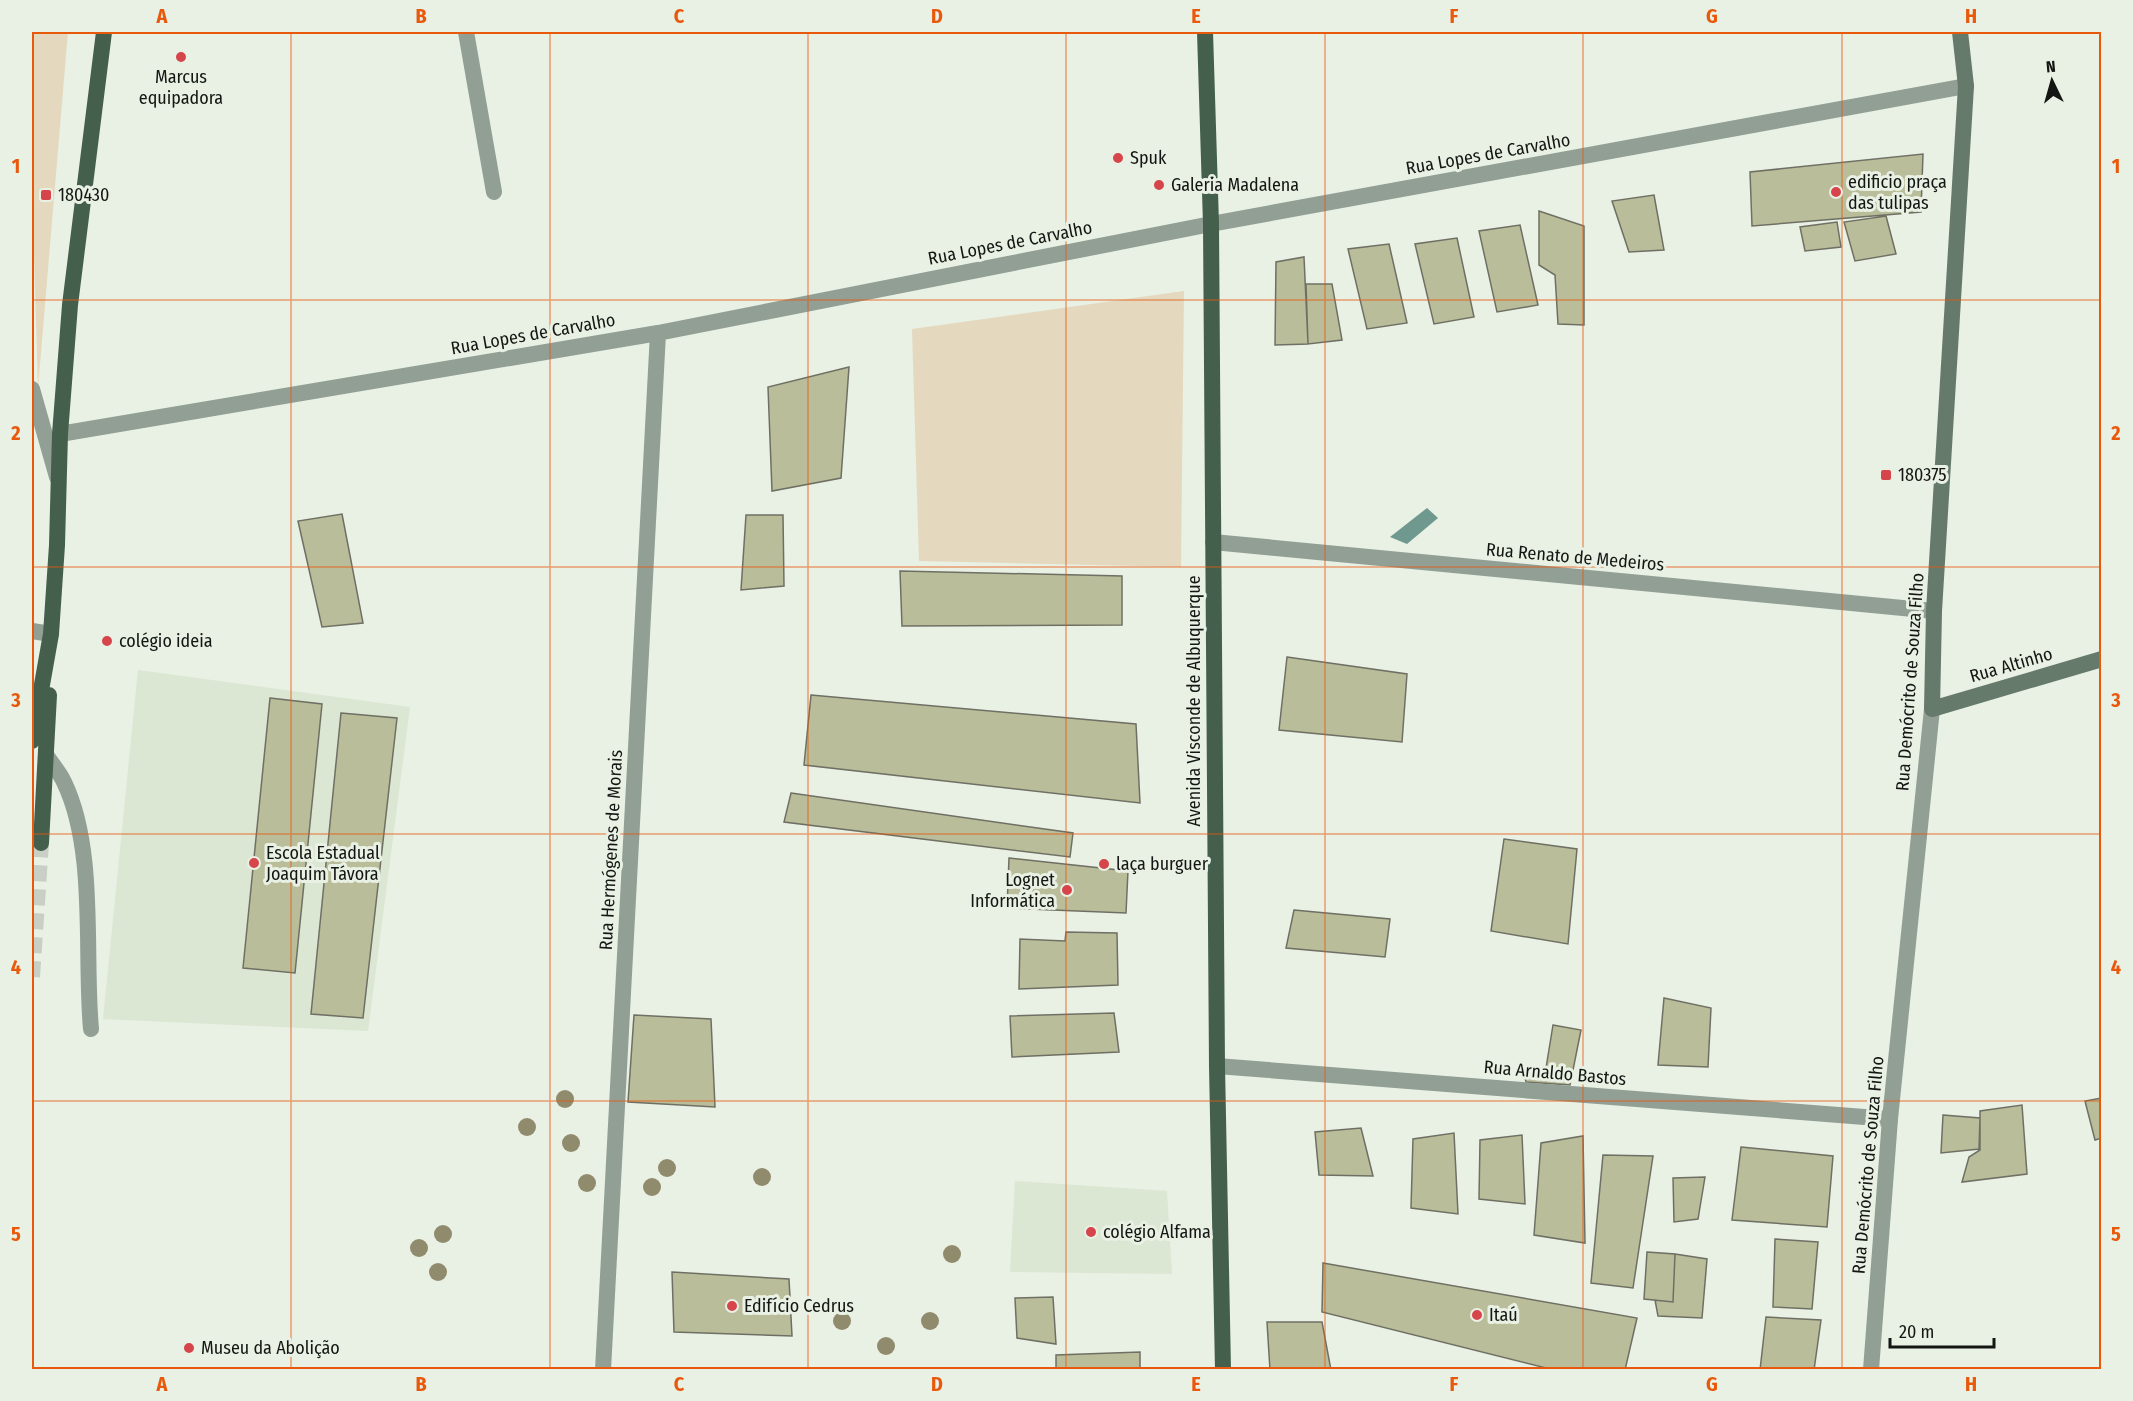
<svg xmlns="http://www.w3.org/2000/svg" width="2133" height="1401" viewBox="0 0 2133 1401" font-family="'Fira Sans Condensed',sans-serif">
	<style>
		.built { fill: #dbe6d3 }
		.green { fill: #e4d9bf }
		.water { fill: #6f998e }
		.building { fill: #babd99; stroke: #6f7064; stroke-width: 1.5 }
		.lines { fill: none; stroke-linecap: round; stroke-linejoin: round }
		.primary-tunnel { stroke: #c9cfc4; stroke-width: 16; stroke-dasharray: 16 8; stroke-linecap: butt }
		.service { stroke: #919f95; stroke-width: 16 }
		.minor { stroke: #919f95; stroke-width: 16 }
		.tertiary { stroke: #919f95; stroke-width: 16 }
		.secondary { stroke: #657a6b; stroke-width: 16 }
		.primary { stroke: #455f4d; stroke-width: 16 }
		.tree { fill: #908b6d }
		.grid { fill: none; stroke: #e8590c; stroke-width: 1.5; stroke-opacity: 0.55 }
		.poi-dot { fill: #d5454a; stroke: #e9f0e4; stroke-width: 2 }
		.labels { text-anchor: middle; stroke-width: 6; stroke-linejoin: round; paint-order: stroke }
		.poi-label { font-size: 18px; fill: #131612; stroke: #e9f0e4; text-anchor: start }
		.street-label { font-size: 18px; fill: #131612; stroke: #e9f0e4 }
		.neatline { fill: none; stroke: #e8590c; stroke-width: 2 }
		.grid-label { font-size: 20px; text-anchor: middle; font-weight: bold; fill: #e8590c }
	</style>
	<rect width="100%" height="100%" fill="#e9f0e4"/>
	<path class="built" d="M 138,670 L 410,707 L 368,1031 L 103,1019 Z
		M 1015,1181 L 1167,1191 L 1172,1274 L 1010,1272 Z"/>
	<path class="green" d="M 32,32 L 68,32 L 38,388 L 32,188 Z
		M 1184,291 L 1181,567 L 919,561 L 912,329 Z"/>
	<path class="water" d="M 1427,508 L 1438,518 L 1407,544 L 1390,537 Z"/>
	<path class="building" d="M 1923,154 L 1921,212 L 1752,226 L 1750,172 Z
		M 1654,195 L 1664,250 L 1629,252 L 1612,201 Z
		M 1539,211 L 1584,226 L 1584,325 L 1558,324 L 1555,275 L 1539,265 Z
		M 1886,216 L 1896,254 L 1855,261 L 1844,222 Z
		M 1837,222 L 1841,247 L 1805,251 L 1800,227 Z
		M 1520,225 L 1538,305 L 1497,312 L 1479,231 Z
		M 1457,238 L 1474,317 L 1434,324 L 1415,244 Z
		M 1389,244 L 1407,323 L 1367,329 L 1348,249 Z
		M 1304,257 L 1308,344 L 1275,345 L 1276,262 Z
		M 1306,284 L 1332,284 L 1342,340 L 1308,344 Z
		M 849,367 L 841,478 L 772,491 L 768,387 Z
		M 342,514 L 363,623 L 322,627 L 298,521 Z
		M 746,515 L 783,515 L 784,586 L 741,590 Z
		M 900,571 L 1122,576 L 1122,625 L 902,626 Z
		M 1287,657 L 1407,674 L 1402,742 L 1279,730 Z
		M 811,695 L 1136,724 L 1140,803 L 804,765 Z
		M 270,698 L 322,704 L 295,973 L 243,968 Z
		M 341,713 L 397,718 L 363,1018 L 311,1014 Z
		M 791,793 L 1073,833 L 1070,857 L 784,822 Z
		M 1504,839 L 1577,849 L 1568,944 L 1491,931 Z
		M 1009,858 L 1128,871 L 1126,913 L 1007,908 Z
		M 1294,910 L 1390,919 L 1385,957 L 1286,948 Z
		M 1066,932 L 1117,933 L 1118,985 L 1019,989 L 1020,939 L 1065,941 Z
		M 1664,998 L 1711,1008 L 1708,1067 L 1658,1065 Z
		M 1114,1013 L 1119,1052 L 1012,1057 L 1010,1016 Z
		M 634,1015 L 711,1019 L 715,1107 L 628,1102 Z
		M 1553,1025 L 1581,1030 L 1570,1085 L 1526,1082 L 1523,1070 L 1545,1074 Z
		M 2102,1098 L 2102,1138 L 2095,1140 L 2085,1101 Z
		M 2022,1105 L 2027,1174 L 1962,1182 L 1969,1157 L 1980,1150 L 1980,1111 Z
		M 1943,1115 L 1980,1118 L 1979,1149 L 1941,1153 Z
		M 1361,1128 L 1373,1176 L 1319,1175 L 1315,1132 Z
		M 1454,1133 L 1458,1214 L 1411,1208 L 1413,1139 Z
		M 1522,1135 L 1525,1204 L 1479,1199 L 1480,1140 Z
		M 1583,1136 L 1585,1243 L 1534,1235 L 1541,1143 Z
		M 1741,1147 L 1833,1156 L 1827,1227 L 1732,1220 Z
		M 1603,1155 L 1653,1156 L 1633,1288 L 1591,1283 Z
		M 1705,1177 L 1698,1219 L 1674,1222 L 1673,1178 Z
		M 1775,1239 L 1818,1242 L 1812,1309 L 1773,1307 Z
		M 1647,1252 L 1675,1254 L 1673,1302 L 1644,1299 Z
		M 1675,1254 L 1707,1259 L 1702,1318 L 1658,1316 L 1655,1300 L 1673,1302 Z
		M 1323,1263 L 1637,1318 L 1625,1370 L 1554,1370 L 1322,1312 Z
		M 672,1272 L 789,1279 L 792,1336 L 674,1332 Z
		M 1053,1297 L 1056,1344 L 1017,1338 L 1015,1298 Z
		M 1766,1317 L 1821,1320 L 1814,1370 L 1760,1370 Z
		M 1267,1322 L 1322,1322 L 1331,1370 L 1270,1370 Z
		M 1140,1352 L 1140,1370 L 1056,1370 L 1056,1355 Z"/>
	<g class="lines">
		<path class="primary-tunnel" d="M 32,977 L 41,843"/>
		<path class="service" d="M 46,755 C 52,764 60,773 64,782 C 97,850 84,954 91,1029"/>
		<path class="minor" d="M 466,32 L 494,192
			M 32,389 L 57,477
			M 60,434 L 658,333 L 1211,224 L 1966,86
			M 1213,542 L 1934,611
			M 32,631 L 51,634
			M 1217,1066 L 1890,1119
			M 603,1370 L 658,333"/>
		<path class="tertiary" d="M 1871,1370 L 1890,1119 L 1932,709"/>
		<path class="secondary" d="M 1960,32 L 1966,86 L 1934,611 L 1932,709 L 2102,659"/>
		<path class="primary" d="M 1205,32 L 1211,224 L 1217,1066 L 1223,1370
			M 32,741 L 51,634 L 57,545 L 60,434 L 70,305 L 104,32
			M 41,843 L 49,695"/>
	</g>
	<g class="tree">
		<circle cx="565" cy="1099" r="9"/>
		<circle cx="527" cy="1127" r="9"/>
		<circle cx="571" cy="1143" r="9"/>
		<circle cx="667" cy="1168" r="9"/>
		<circle cx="762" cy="1177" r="9"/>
		<circle cx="587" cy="1183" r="9"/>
		<circle cx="652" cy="1187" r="9"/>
		<circle cx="443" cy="1234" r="9"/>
		<circle cx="419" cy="1248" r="9"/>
		<circle cx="952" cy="1254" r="9"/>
		<circle cx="438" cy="1272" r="9"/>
		<circle cx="842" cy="1321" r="9"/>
		<circle cx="930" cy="1321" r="9"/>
		<circle cx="886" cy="1346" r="9"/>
	</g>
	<path class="grid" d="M 291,32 L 291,1370M 550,32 L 550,1370M 808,32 L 808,1370M 1066,32 L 1066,1370M 1325,32 L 1325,1370M 1583,32 L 1583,1370M 1842,32 L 1842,1370M 32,300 L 2102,300M 32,567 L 2102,567M 32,834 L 2102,834M 32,1101 L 2102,1101"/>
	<g class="poi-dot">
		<circle cx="181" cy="57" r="6"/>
		<circle cx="1118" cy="158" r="6"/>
		<circle cx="1159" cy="185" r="6"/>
		<circle cx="1836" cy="192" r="6"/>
		<rect x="40" y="189" width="12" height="12" rx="3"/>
		<rect x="1880" y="469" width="12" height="12" rx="3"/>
		<circle cx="107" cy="641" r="6"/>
		<circle cx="254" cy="863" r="6"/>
		<circle cx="1104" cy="864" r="6"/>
		<circle cx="1067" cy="890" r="6"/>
		<circle cx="1091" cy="1232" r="6"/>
		<circle cx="732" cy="1306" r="6"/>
		<circle cx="1477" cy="1315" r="6"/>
		<circle cx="189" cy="1348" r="6"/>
	</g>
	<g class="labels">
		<g class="poi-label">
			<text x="181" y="83" text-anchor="middle">Marcus<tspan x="181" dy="21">equipadora</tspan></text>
			<text x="1130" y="164">Spuk</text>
			<text x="1848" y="188">edificio praça<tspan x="1848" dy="21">das tulipas</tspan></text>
			<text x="1171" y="191">Galeria Madalena</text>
			<text x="58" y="201">180430</text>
			<text x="1898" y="481">180375</text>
			<text x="119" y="647">colégio ideia</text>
			<text x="266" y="859">Escola Estadual<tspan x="266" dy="21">Joaquim Távora</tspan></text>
			<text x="1116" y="870">laça burguer</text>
			<text x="1055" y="886" text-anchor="end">Lognet<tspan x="1055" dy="21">Informática</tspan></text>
			<text x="1103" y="1238">colégio Alfama</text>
			<text x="744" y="1312">Edifício Cedrus</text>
			<text x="1489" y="1321">Itaú</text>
			<text x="201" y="1354">Museu da Abolição</text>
		</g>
		<g class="street-label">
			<text transform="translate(1488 154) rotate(-10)" y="6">Rua Lopes de Carvalho</text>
			<text transform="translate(1010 243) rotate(-11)" y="6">Rua Lopes de Carvalho</text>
			<text transform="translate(533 334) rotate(-10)" y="6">Rua Lopes de Carvalho</text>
			<text transform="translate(1575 557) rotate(5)" y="6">Rua Renato de Medeiros</text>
			<text transform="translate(2011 665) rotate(-16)" y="6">Rua Altinho</text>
			<text transform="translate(1910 682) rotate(-86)" y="6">Rua Demócrito de Souza Filho</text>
			<text transform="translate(1194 701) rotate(-90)" y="6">Avenida Visconde de Albuquerque</text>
			<text transform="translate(611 850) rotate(-87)" y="6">Rua Hermógenes de Morais</text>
			<text transform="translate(1555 1073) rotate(5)" y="6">Rua Arnaldo Bastos</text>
			<text transform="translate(1868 1165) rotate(-85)" y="6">Rua Demócrito de Souza Filho</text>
		</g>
	</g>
	<rect width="2133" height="1401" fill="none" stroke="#e9f0e4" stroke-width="66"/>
	<g transform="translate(2052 81) rotate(355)" stroke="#e9f0e4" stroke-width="4.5" paint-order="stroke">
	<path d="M0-4.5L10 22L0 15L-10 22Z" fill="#131612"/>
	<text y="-9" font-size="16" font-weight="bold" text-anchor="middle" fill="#131612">N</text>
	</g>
	<path d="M1890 1338v9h104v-9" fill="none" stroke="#131612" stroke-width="3"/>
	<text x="1899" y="1338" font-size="18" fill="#131612" stroke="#e9f0e4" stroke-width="4.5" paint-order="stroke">20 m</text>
	<rect x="33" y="33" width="2067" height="1335" class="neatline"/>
	<g class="grid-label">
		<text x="162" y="23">A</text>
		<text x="421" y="23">B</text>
		<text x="679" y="23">C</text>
		<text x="937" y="23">D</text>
		<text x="1196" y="23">E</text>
		<text x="1454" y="23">F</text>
		<text x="1712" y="23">G</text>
		<text x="1971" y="23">H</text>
		<text x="16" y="173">1</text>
		<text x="2116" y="173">1</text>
		<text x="16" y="440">2</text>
		<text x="2116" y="440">2</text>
		<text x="16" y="707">3</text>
		<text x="2116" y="707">3</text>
		<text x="16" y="974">4</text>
		<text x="2116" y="974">4</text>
		<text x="16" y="1241">5</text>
		<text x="2116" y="1241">5</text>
		<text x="162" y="1391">A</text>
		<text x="421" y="1391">B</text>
		<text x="679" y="1391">C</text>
		<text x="937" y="1391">D</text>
		<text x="1196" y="1391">E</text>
		<text x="1454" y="1391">F</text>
		<text x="1712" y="1391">G</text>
		<text x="1971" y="1391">H</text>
	</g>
</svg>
